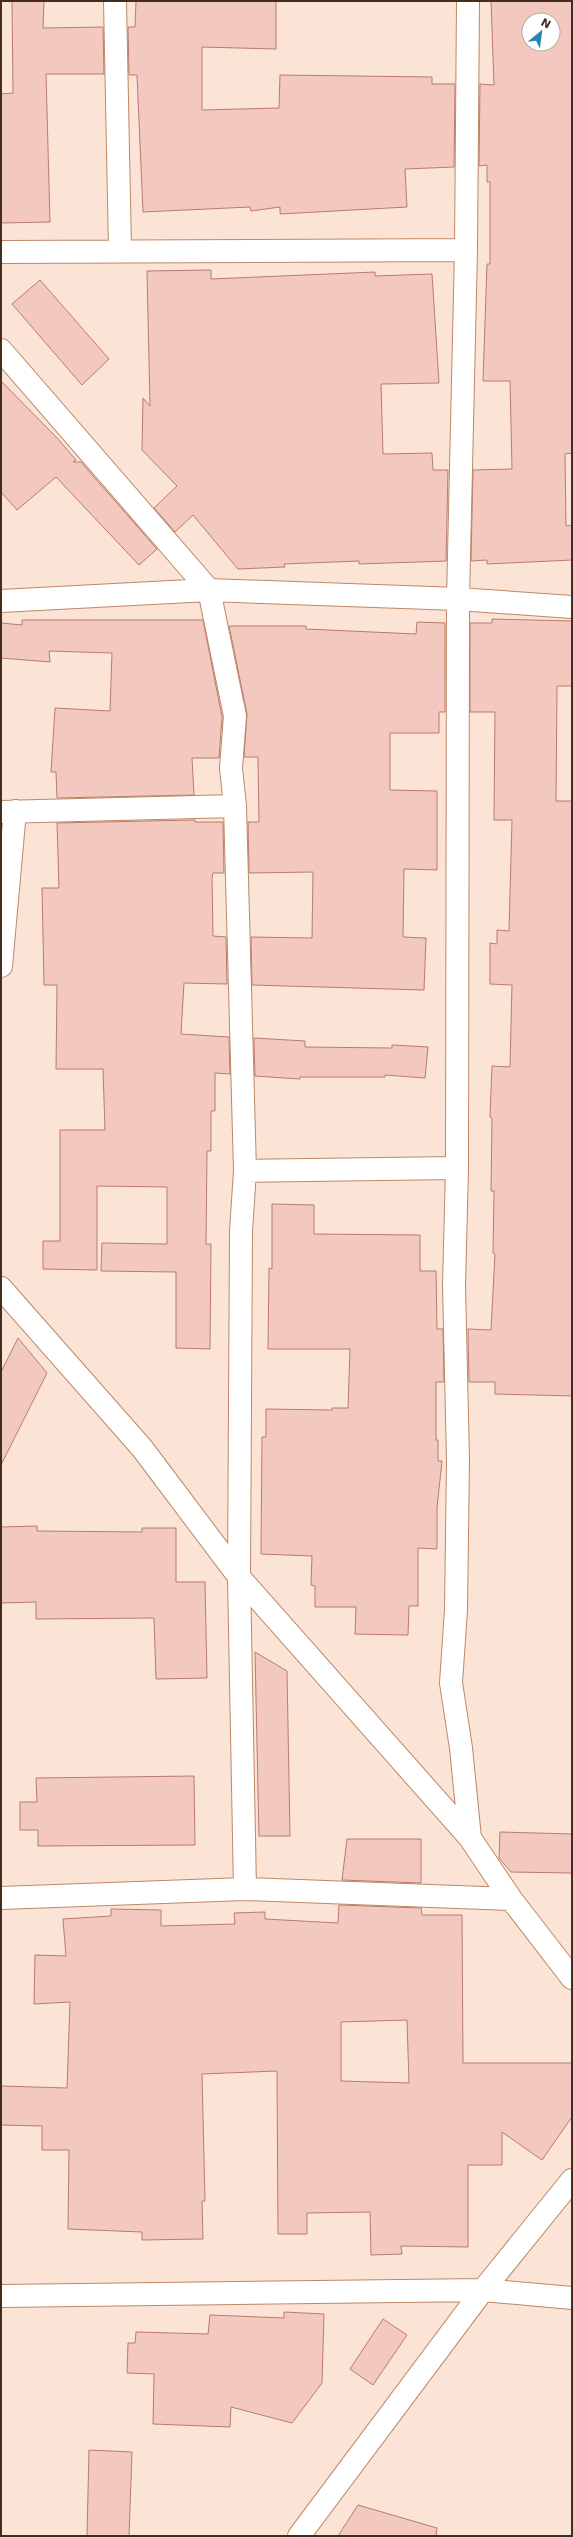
<svg xmlns="http://www.w3.org/2000/svg" width="573" height="2537" viewBox="0 0 573 2537" font-family="'DejaVu Sans',sans-serif">
	<style>
		.building { fill: #f3c9bf; stroke: #b97b6d; fill-rule: evenodd }
		.lines { fill: none; stroke-linecap: round; stroke-linejoin: round }
		.minor-casing { stroke: #bd8866; stroke-width: 24 }
		.minor { stroke: #fff; stroke-width: 22 }
	</style>
	<rect width="100%" height="100%" fill="#fbe4d5"/>
	<path class="building" d="M 12,1 L 44,1 L 43,28 L 103,27 L 104,74 L 46,74 L 50,222 L 1,223 L 1,94 L 13,93 Z
		M 136,1 L 276,1 L 276,49 L 202,47 L 202,110 L 279,108 L 280,75 L 432,77 L 432,84 L 455,84 L 454,167 L 405,169 L 407,207 L 280,214 L 280,207 L 251,211 L 250,207 L 143,212 L 137,75 L 129,75 L 128,27 L 135,27 Z
		M 491,1 L 572,1 L 572,453 L 565,454 L 566,526 L 572,525 L 572,560 L 487,564 L 487,560 L 471,561 L 473,470 L 512,469 L 510,381 L 483,381 L 487,264 L 490,264 L 490,182 L 487,182 L 487,165 L 479,166 L 480,84 L 494,85 ZM 529,20 L 553,20 L 553,44 L 529,44 Z
		M 211,270 L 211,279 L 375,272 L 375,276 L 432,274 L 439,383 L 381,384 L 383,454 L 432,453 L 433,470 L 448,470 L 446,561 L 359,564 L 359,561 L 284,564 L 285,567 L 238,569 L 193,515 L 175,532 L 154,508 L 177,486 L 142,450 L 143,398 L 150,406 L 147,271 Z
		M 40,280 L 109,359 L 82,385 L 12,304 Z
		M 1,381 L 58,439 L 76,460 L 73,462 L 81,462 L 86,468 L 157,549 L 139,565 L 56,477 L 17,510 L 1,492 Z
		M 492,619 L 572,621 L 572,686 L 557,686 L 556,801 L 572,801 L 572,1396 L 495,1394 L 495,1382 L 469,1382 L 468,1329 L 491,1330 L 495,1254 L 493,1253 L 494,1191 L 491,1191 L 492,1118 L 490,1117 L 492,1066 L 510,1067 L 512,985 L 490,984 L 490,943 L 497,944 L 497,930 L 509,931 L 512,820 L 494,820 L 495,712 L 470,712 L 470,623 L 492,623 Z
		M 22,620 L 203,620 L 222,717 L 219,758 L 192,758 L 194,795 L 57,798 L 56,772 L 51,772 L 55,708 L 110,711 L 112,653 L 49,651 L 50,662 L 1,658 L 1,623 L 22,625 Z
		M 417,622 L 445,623 L 445,712 L 439,712 L 439,733 L 390,733 L 390,790 L 437,791 L 437,870 L 404,869 L 403,937 L 426,938 L 424,990 L 252,985 L 251,937 L 312,938 L 313,872 L 249,873 L 248,822 L 259,822 L 258,757 L 244,757 L 247,714 L 229,626 L 306,626 L 306,629 L 416,634 Z
		M 195,820 L 195,822 L 223,822 L 224,873 L 213,873 L 212,878 L 213,936 L 226,937 L 227,984 L 184,983 L 181,1034 L 229,1037 L 230,1074 L 215,1073 L 215,1111 L 211,1111 L 211,1151 L 207,1151 L 206,1244 L 211,1244 L 210,1349 L 176,1348 L 176,1272 L 101,1271 L 102,1243 L 167,1244 L 167,1187 L 97,1186 L 97,1270 L 43,1269 L 43,1241 L 60,1241 L 60,1130 L 105,1130 L 103,1069 L 56,1069 L 57,985 L 44,985 L 42,888 L 59,888 L 57,823 Z
		M 254,1038 L 305,1041 L 305,1047 L 392,1048 L 392,1045 L 428,1047 L 425,1078 L 385,1075 L 385,1077 L 300,1077 L 300,1079 L 255,1076 Z
		M 272,1204 L 314,1205 L 314,1234 L 420,1235 L 420,1271 L 436,1271 L 437,1329 L 443,1329 L 444,1382 L 436,1382 L 436,1440 L 438,1440 L 438,1461 L 442,1461 L 437,1508 L 437,1549 L 418,1548 L 418,1606 L 409,1606 L 408,1635 L 355,1634 L 356,1607 L 315,1607 L 315,1586 L 311,1585 L 312,1556 L 261,1554 L 262,1437 L 266,1437 L 266,1409 L 332,1410 L 332,1408 L 348,1408 L 350,1349 L 268,1349 L 269,1268 L 272,1269 Z
		M 18,1338 L 47,1373 L 1,1465 L 1,1372 Z
		M 37,1526 L 37,1531 L 142,1532 L 142,1528 L 176,1528 L 176,1582 L 205,1582 L 207,1678 L 156,1679 L 154,1618 L 36,1619 L 36,1602 L 1,1603 L 1,1527 Z
		M 255,1652 L 287,1671 L 290,1836 L 259,1836 Z
		M 194,1776 L 195,1845 L 38,1846 L 38,1830 L 20,1830 L 20,1802 L 37,1802 L 36,1778 Z
		M 500,1832 L 572,1834 L 572,1873 L 511,1872 L 499,1858 Z
		M 347,1839 L 421,1839 L 421,1883 L 342,1880 Z
		M 339,1905 L 421,1908 L 422,1915 L 462,1915 L 463,2063 L 572,2063 L 572,2117 L 542,2160 L 502,2132 L 502,2165 L 468,2165 L 468,2247 L 401,2246 L 402,2254 L 371,2255 L 370,2212 L 307,2213 L 307,2234 L 278,2234 L 277,2071 L 202,2074 L 205,2201 L 202,2201 L 203,2239 L 142,2240 L 142,2232 L 68,2229 L 69,2150 L 42,2150 L 42,2126 L 1,2125 L 1,2086 L 67,2088 L 70,2002 L 34,2004 L 35,1955 L 66,1956 L 63,1919 L 111,1916 L 111,1909 L 161,1910 L 161,1926 L 235,1924 L 234,1913 L 265,1912 L 265,1919 L 338,1923 ZM 407,2020 L 409,2083 L 341,2081 L 341,2022 Z
		M 284,2312 L 324,2314 L 322,2383 L 292,2423 L 231,2407 L 230,2427 L 153,2424 L 154,2374 L 127,2373 L 128,2343 L 135,2343 L 136,2332 L 208,2334 L 210,2315 L 284,2318 Z
		M 383,2319 L 407,2335 L 373,2385 L 350,2369 Z
		M 89,2450 L 132,2452 L 129,2536 L 87,2536 Z
		M 358,2505 L 437,2528 L 436,2536 L 338,2536 Z"/>
	<g class="lines">
		<defs>
			<path id="minor" d="M 115,1 L 120,250
				M 468,1 L 466,250 L 458,599 L 457,1168 L 454,1285 L 458,1460 L 456,1610 L 451,1683 L 461,1748 L 470,1838
				M 1,252 L 466,250
				M 1,350 L 209,590 L 235,716 L 231,768 L 235,806 L 245,1171 L 241,1231 L 239,1577 L 245,1889
				M 1,601 L 209,590 L 458,599 L 572,607
				M 1,812 L 235,806
				M 1,966 L 15,811
				M 245,1171 L 457,1168
				M 1,1288 L 142,1448 L 239,1577 L 470,1838 L 511,1899 L 572,1978
				M 1,1898 L 245,1889 L 511,1899
				M 1,2296 L 483,2290 L 572,2298
				M 299,2536 L 483,2290 L 572,2180"/>
		</defs>
		<use href="#minor" class="minor-casing"/>
		<use href="#minor" class="minor"/>
	</g>
	<rect width="573" height="2537" fill="none" stroke="#432d1f" stroke-width="4"/>
	<g transform="translate(541 32) rotate(29)"><circle r="19" fill="#ffffff" stroke="#b4aba5"/>
	<path d="M0-3L7 15L0 10L-7 15Z" fill="#2785b1"/>
	<text y="-6" font-size="11" font-weight="bold" text-anchor="middle" fill="#432d1f">N</text>
	</g>
</svg>
